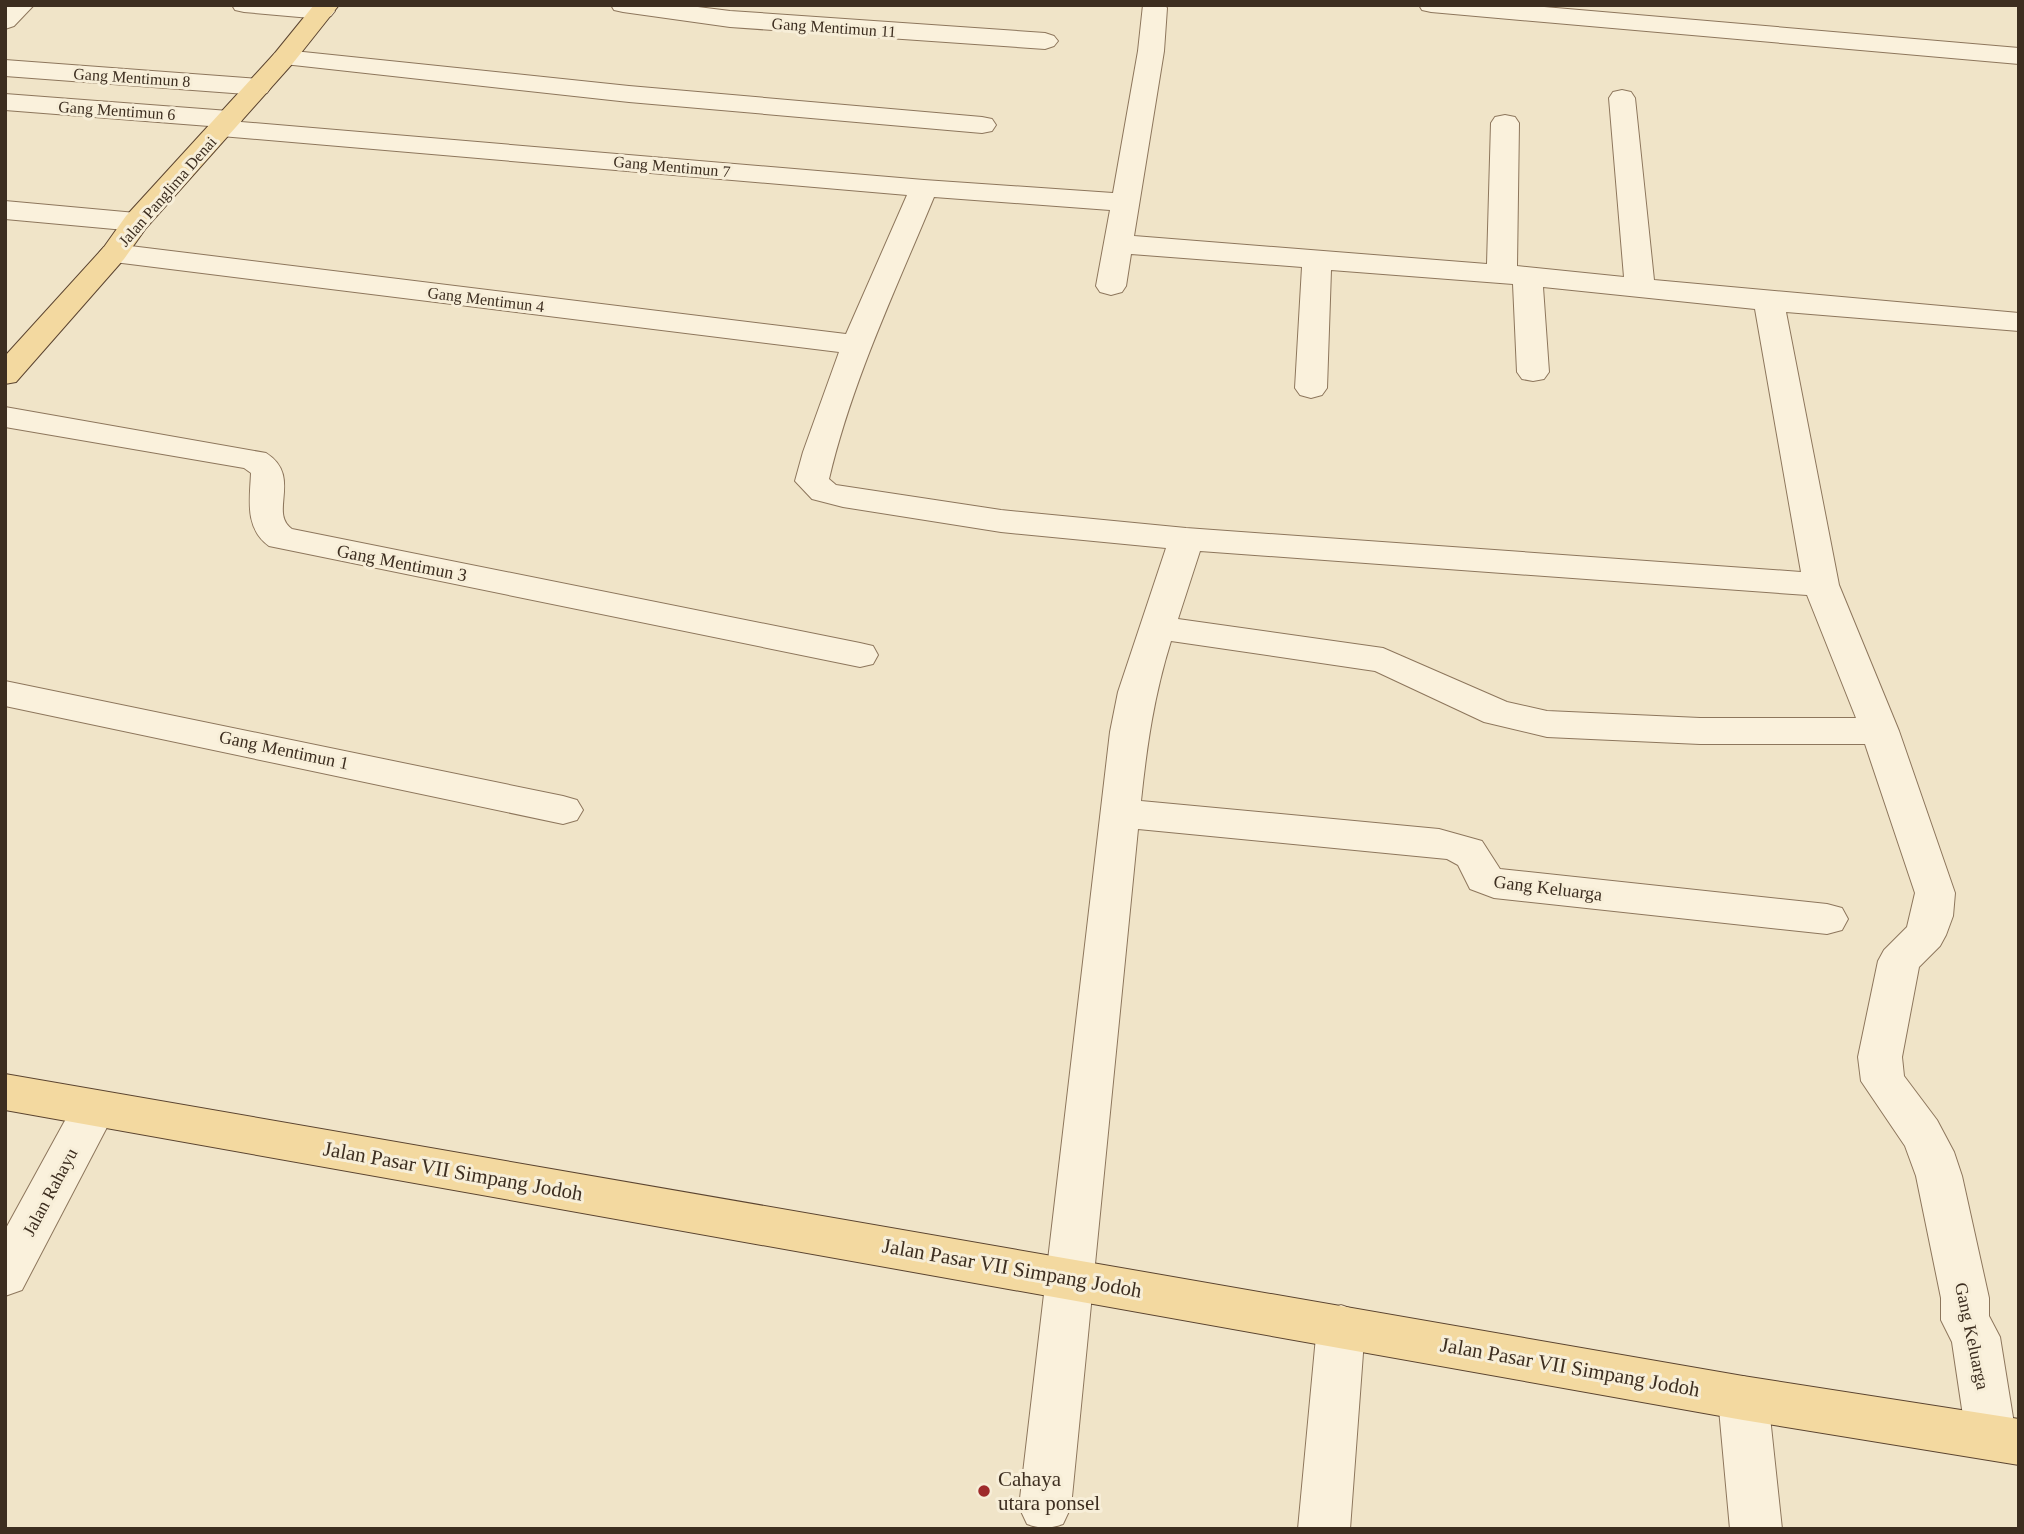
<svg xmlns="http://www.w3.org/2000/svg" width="2024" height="1534" viewBox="0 0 2024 1534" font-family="Georgia,serif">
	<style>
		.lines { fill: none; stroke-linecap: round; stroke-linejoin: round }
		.minor-casing { stroke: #8d765c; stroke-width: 2 }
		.major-casing { stroke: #5b4430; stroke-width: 2 }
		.minor { fill: #faf1dc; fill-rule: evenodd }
		.major { fill: #f3d9a0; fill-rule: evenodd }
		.poi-dot { fill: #9e2a2b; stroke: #f7eed8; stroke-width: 2.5 }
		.labels { text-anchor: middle; stroke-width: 6; stroke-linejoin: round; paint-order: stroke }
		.far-street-label { font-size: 16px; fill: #3d2e20; stroke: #f7eed8 }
		.street-label { font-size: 18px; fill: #3d2e20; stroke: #f7eed8 }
		.near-street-label { font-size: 21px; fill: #3d2e20; stroke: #f7eed8 }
		.near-poi-label { font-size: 21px; fill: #3d2e20; stroke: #f7eed8; text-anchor: start }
	</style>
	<rect width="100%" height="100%" fill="#f0e4c8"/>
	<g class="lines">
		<defs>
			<path id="minor" d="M 7,5 L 34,5 L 14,26 L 5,29 Z
				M 232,5 L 329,5 L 335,11 L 331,16 L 322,19 L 244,12 L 235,10 Z
				M 611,5 L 682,5 L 730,11 L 1045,33 L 1054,36 L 1058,41 L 1054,46 L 1045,49 L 730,27 L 623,12 L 614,10 Z
				M 1143,5 L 1165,5 L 1167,8 L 1164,51 L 1134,236 L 1487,264 L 1491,123 L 1495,117 L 1505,115 L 1515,117 L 1519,123 L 1517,266 L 1624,277 L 1609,98 L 1613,92 L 1622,90 L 1631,92 L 1635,98 L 1654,280 L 2019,313 L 2019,331 L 1786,312 L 1839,585 L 1899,731 L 1955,893 L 1953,916 L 1946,935 L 1940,946 L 1919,967 L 1902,1057 L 1904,1076 L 1937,1120 L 1954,1152 L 1962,1176 L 1989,1298 L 1989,1316 L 2000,1337 L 2016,1436 L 2009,1452 L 1991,1459 L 1973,1452 L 1966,1436 L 1952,1342 L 1941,1320 L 1941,1298 L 1916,1176 L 1905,1146 L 1861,1081 L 1858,1057 L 1878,961 L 1884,950 L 1907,927 L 1915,893 L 1865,744 L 1700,744 L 1547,737 L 1484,722 L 1375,671 L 1171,641 C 1154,696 1147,744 1141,801 L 1439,829 L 1482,841 L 1500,869 L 1827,904 L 1842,908 L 1848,919 L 1842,930 L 1827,934 L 1494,898 L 1470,889 L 1458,865 L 1447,859 L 1138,829 L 1071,1507 L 1063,1524 C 1049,1529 1041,1529 1027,1524 L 1019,1507 L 1110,732 L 1118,692 L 1166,548 L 1001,532 L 843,507 L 812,499 L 795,481 L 803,452 L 839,352 L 114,262 L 104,259 L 99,253 L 104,247 L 114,244 L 846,334 L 907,195 L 221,136 L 211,134 L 207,128 L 209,126 L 5,110 L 5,94 L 229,111 L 239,113 L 242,119 L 241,122 L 924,180 L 1113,193 L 1138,51 ZM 934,197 L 1110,210 L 1096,286 L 1100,292 L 1111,295 L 1122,292 L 1126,286 L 1131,254 L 1302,267 L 1295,388 L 1300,395 L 1311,398 L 1322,395 L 1327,388 L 1331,270 L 1513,284 L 1517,372 L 1522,379 L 1533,381 L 1544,379 L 1549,372 L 1543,287 L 1755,309 L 1801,572 L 1186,528 L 1001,510 L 836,485 L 829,479 C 852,381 896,289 934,197 ZM 1200,551 L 1807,595 L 1856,718 L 1700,718 L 1547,711 L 1507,702 L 1383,648 L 1178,619 Z
				M 1419,5 L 1521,5 L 2019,48 L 2019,64 L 1431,12 L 1422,10 Z
				M 284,50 L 629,86 L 982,117 L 992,119 L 996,125 L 992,131 L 982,133 L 629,102 L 275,63 L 271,58 L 275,53 Z
				M 5,60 L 258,79 L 267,81 L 271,87 L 267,93 L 258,95 L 5,76 Z
				M 5,201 L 136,213 L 146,216 L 150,222 L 146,228 L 136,231 L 5,219 Z
				M 5,407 L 266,453 C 303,476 268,513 292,529 L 860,643 L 873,646 L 878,655 L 873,664 L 860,667 L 269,546 C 244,528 250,499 251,473 L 244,468 L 5,427 Z
				M 5,681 L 563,796 L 577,800 L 583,810 L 577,820 L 563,824 L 5,706 Z
				M 95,1090 L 111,1095 L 117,1108 L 22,1290 L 5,1296 L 5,1230 L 79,1095 Z
				M 1341,1305 L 1358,1311 L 1365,1326 L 1350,1529 L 1298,1529 L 1317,1326 L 1324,1311 Z
				M 1743,1376 L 1761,1382 L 1768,1398 L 1782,1529 L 1730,1529 L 1718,1398 L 1725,1382 Z"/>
			<path id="major" d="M 314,5 L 339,5 L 293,63 L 146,228 L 124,259 L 16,382 L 5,384 L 5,356 L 104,247 L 126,216 L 275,53 Z
				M 5,1074 L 1743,1376 L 2019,1419 L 2019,1465 L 1743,1420 L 5,1110 Z"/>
		</defs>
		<use href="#minor" class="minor-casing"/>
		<use href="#major" class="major-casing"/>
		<use href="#minor" class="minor"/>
		<use href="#major" class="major"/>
	</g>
	<circle class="poi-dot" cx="984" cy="1491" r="7"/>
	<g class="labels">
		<g class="far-street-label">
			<text transform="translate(834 27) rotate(4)" y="6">Gang Mentimun 11</text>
			<text transform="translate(132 77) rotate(4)" y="6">Gang Mentimun 8</text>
			<text transform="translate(117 110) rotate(4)" y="6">Gang Mentimun 6</text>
			<text transform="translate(672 166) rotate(5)" y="6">Gang Mentimun 7</text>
			<text transform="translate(167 191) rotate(-49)" y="6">Jalan Panglima Denai</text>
			<text transform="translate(486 299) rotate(7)" y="6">Gang Mentimun 4</text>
		</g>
		<g class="street-label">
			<text transform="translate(402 563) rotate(11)" y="6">Gang Mentimun 3</text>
			<text transform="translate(284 750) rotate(12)" y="6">Gang Mentimun 1</text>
			<text transform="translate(1548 888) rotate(7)" y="6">Gang Keluarga</text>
			<text transform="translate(50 1192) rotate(-62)" y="6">Jalan Rahayu</text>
			<text transform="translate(1972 1336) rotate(78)" y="6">Gang Keluarga</text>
		</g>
		<g class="near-street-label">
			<text transform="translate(453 1171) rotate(10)" y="7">Jalan Pasar VII Simpang Jodoh</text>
			<text transform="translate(1012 1268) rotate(10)" y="7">Jalan Pasar VII Simpang Jodoh</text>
			<text transform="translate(1570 1367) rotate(10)" y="7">Jalan Pasar VII Simpang Jodoh</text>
		</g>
		<g class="near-poi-label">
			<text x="998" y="1486">Cahaya<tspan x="998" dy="24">utara ponsel</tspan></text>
		</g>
	</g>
	<rect width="2024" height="1534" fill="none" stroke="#3d2e20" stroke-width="14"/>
</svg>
